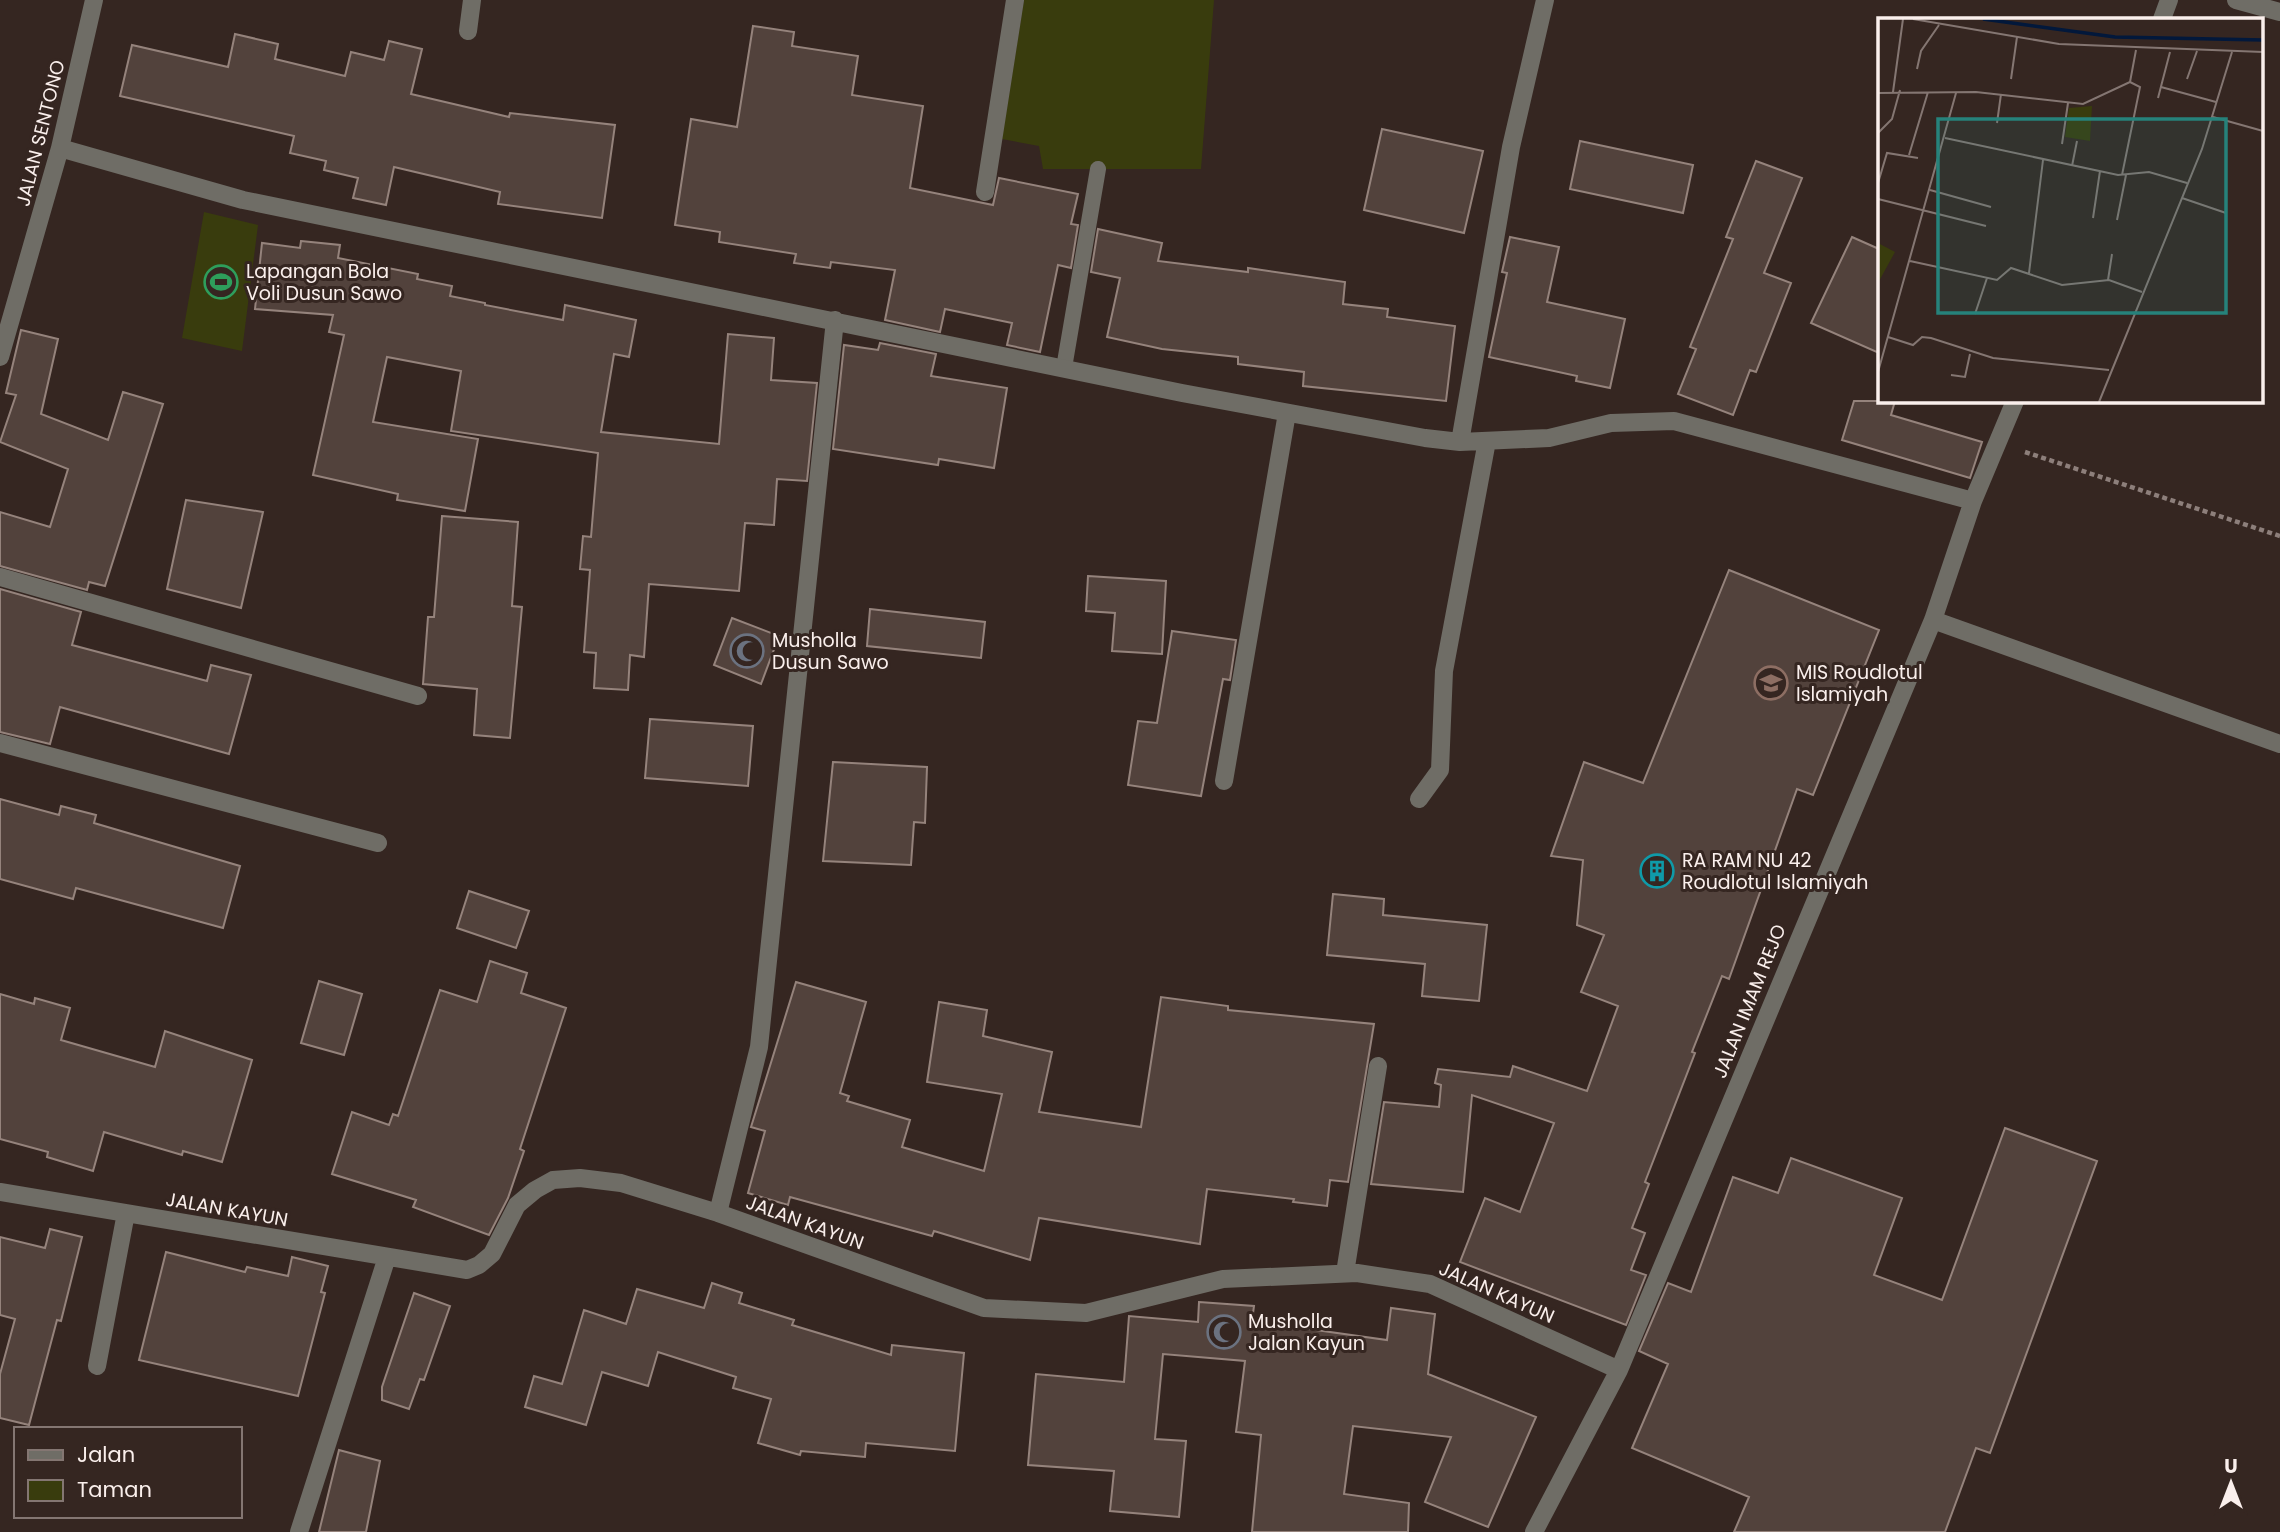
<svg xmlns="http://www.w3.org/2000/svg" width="2280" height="1532" viewBox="0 0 2280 1532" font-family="Poppins,sans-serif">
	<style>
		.green { fill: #393c0d }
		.building { fill: #52423c; stroke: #95837c; stroke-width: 2 }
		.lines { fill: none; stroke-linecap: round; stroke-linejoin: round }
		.path { stroke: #8d7f7b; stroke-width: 4.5; stroke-dasharray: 5 3.5; stroke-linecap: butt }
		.service { stroke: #6f6d66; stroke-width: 16 }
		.minor { stroke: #6f6d66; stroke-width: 18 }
		.labels { text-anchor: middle; stroke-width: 6; stroke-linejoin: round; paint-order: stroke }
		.street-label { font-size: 19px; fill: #faefec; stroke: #352621 }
		.poi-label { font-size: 19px; fill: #faefec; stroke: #352621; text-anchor: start }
		.inset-river { fill: none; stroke: #02183b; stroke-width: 3.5 }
		.inset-road { fill: none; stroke: #847672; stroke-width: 2 }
		.view { fill: #26827b; fill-opacity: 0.15; stroke: #26827b; stroke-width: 3.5 }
		.inset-edge { fill: none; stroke: #faefec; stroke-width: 3.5 }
	</style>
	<rect width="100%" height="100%" fill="#352621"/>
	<path class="green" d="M 1024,0 L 1214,0 L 1201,169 L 1043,169 L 1039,146 L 1002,139 Z
		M 204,212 L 258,225 L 242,351 L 182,338 Z"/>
	<path class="building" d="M 753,26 L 794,32 L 792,46 L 858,56 L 852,95 L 923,106 L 910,188 L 993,205 L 999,178 L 1078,194 L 1071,224 L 1078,225 L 1071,268 L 1058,265 L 1040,352 L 1007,345 L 1012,323 L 945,309 L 940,332 L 885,320 L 895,270 L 831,262 L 830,268 L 794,263 L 796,254 L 719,242 L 720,232 L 675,225 L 691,119 L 737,127 Z
		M 235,34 L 278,44 L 275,59 L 345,76 L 351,52 L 384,60 L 389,41 L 422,49 L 411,94 L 509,117 L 510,113 L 615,125 L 602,218 L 498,204 L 500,192 L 394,167 L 386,205 L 353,198 L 358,178 L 324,170 L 326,161 L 290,153 L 294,136 L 120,96 L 132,45 L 228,67 Z
		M 1382,129 L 1483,151 L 1464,233 L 1364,210 Z
		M 1580,141 L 1693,165 L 1683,213 L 1570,189 Z
		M 1756,161 L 1802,178 L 1764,273 L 1791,283 L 1756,372 L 1750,370 L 1733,415 L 1678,394 L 1696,349 L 1690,347 L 1733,239 L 1726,237 Z
		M 1098,229 L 1162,243 L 1158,261 L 1248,272 L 1248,268 L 1345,282 L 1343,304 L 1388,309 L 1387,317 L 1455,326 L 1446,401 L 1303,386 L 1304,372 L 1238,364 L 1238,357 L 1162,349 L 1107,337 L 1120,278 L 1091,272 Z
		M 1510,237 L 1559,247 L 1547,302 L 1625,319 L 1610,388 L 1576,381 L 1577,376 L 1489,357 L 1507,273 L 1502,272 Z
		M 1852,237 L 1879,249 L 1879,353 L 1811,323 Z
		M 301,241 L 340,245 L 338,258 L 418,274 L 417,279 L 452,286 L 450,296 L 485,303 L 485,305 L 563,320 L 565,305 L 636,320 L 629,357 L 614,354 L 601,432 L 719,444 L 728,334 L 774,338 L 771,380 L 817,383 L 807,481 L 777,479 L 774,525 L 745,523 L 739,591 L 649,584 L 644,657 L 630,655 L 628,690 L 594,688 L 596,653 L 584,652 L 590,570 L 580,569 L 583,536 L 591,537 L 598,453 L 451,431 L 461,371 L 387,357 L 373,422 L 478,439 L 465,511 L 397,500 L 398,494 L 313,475 L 344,335 L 329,332 L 333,315 L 255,309 L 262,243 L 300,248 Z
		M 21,330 L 58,339 L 41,414 L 108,440 L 123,392 L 163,404 L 105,586 L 89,582 L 87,590 L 0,566 L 0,512 L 50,527 L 68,469 L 0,442 L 16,395 L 6,393 Z
		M 880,343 L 936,354 L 931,376 L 1007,388 L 994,468 L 939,459 L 938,465 L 833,449 L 844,345 L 878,350 Z
		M 1854,401 L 1895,401 L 1891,415 L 1982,442 L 1970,478 L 1842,440 Z
		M 186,500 L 263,512 L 241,608 L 167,589 Z
		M 442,516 L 518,522 L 512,606 L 522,607 L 510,738 L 474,735 L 477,689 L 423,684 L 428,617 L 434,617 Z
		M 1729,570 L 1879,630 L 1813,795 L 1797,789 L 1729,979 L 1722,976 L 1692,1052 L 1695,1053 L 1645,1182 L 1649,1184 L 1632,1228 L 1645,1233 L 1631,1270 L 1646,1275 L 1626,1325 L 1460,1262 L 1485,1198 L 1520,1212 L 1554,1123 L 1472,1095 L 1463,1192 L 1371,1184 L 1384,1102 L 1439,1107 L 1441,1085 L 1435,1083 L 1438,1069 L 1510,1077 L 1513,1066 L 1587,1091 L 1618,1006 L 1581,992 L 1604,935 L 1577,925 L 1583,860 L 1551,856 L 1584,762 L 1643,783 Z
		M 1088,576 L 1166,581 L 1162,654 L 1112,651 L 1115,613 L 1086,611 Z
		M 0,589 L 81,612 L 72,645 L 207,681 L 211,665 L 251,675 L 229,754 L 60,707 L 50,744 L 0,732 Z
		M 870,609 L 985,622 L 981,658 L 867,646 Z
		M 732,618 L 779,636 L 761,684 L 714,665 Z
		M 1172,631 L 1236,640 L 1230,680 L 1223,679 L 1201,796 L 1128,785 L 1138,721 L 1157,723 Z
		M 650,719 L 753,726 L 748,786 L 645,778 Z
		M 833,762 L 927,767 L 925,823 L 914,822 L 911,865 L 823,861 Z
		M 0,799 L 59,815 L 61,806 L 96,815 L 94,823 L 240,866 L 223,928 L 76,888 L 73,899 L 0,879 Z
		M 469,891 L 529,911 L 516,948 L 457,928 Z
		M 1333,894 L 1384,899 L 1383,915 L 1487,925 L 1479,1001 L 1422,996 L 1425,964 L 1327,955 Z
		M 490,961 L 527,973 L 521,993 L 566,1008 L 520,1149 L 524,1151 L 508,1198 L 489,1235 L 413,1207 L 416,1200 L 332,1174 L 352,1112 L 389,1125 L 393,1114 L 398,1116 L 440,990 L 477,1002 Z
		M 319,981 L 362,994 L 344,1055 L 301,1043 Z
		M 796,982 L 866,1002 L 840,1093 L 849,1096 L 847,1101 L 910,1120 L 902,1147 L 984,1171 L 1002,1094 L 927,1082 L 939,1002 L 987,1010 L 983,1036 L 1052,1052 L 1039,1112 L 1141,1127 L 1161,997 L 1228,1006 L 1228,1010 L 1374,1024 L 1348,1182 L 1330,1180 L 1327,1206 L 1293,1202 L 1294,1199 L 1207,1189 L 1200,1244 L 1039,1218 L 1030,1260 L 934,1231 L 932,1236 L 790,1197 L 788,1205 L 748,1193 L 765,1131 L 751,1127 Z
		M 0,994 L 34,1004 L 35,998 L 70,1008 L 61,1040 L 155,1067 L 165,1031 L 252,1060 L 222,1162 L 183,1151 L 182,1155 L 104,1132 L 93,1171 L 47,1157 L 48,1152 L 0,1139 Z
		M 2005,1128 L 2097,1161 L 1990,1453 L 1976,1448 L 1945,1532 L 1734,1532 L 1749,1497 L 1632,1448 L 1668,1364 L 1639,1351 L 1668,1283 L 1691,1292 L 1733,1177 L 1778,1193 L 1791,1158 L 1902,1198 L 1874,1275 L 1942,1300 Z
		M 50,1229 L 82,1237 L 61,1321 L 57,1320 L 29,1425 L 0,1418 L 0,1374 L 15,1319 L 0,1315 L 0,1237 L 45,1248 Z
		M 166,1252 L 245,1272 L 247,1267 L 288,1276 L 292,1257 L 328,1266 L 321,1292 L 325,1293 L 298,1396 L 139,1360 Z
		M 712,1283 L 742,1293 L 739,1303 L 794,1320 L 792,1325 L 891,1355 L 892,1345 L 964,1353 L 955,1451 L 866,1443 L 865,1457 L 801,1451 L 800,1455 L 758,1443 L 771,1399 L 733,1388 L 736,1377 L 658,1352 L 648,1386 L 602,1372 L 586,1425 L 525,1407 L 534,1376 L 562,1384 L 584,1310 L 626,1324 L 637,1289 L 704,1308 Z
		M 414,1293 L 450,1306 L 424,1380 L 420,1379 L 409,1409 L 382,1400 L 382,1387 Z
		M 1199,1302 L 1254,1306 L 1252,1321 L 1387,1340 L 1391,1308 L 1435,1314 L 1428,1374 L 1536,1417 L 1488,1527 L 1425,1502 L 1451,1437 L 1353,1426 L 1344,1494 L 1409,1503 L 1408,1532 L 1252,1532 L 1261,1435 L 1236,1432 L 1245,1361 L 1163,1354 L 1155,1439 L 1186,1441 L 1179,1517 L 1110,1511 L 1114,1471 L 1028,1465 L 1036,1374 L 1124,1382 L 1129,1316 L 1198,1322 Z
		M 339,1450 L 380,1461 L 366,1532 L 319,1532 Z"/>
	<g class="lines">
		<path class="path" d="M 2025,452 L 2280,536"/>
		<path class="service" d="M 1064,368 L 1098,169"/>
		<path class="minor" d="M 2236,0 L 2280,12
			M 2162,19 L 2169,0
			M 468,31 L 472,0
			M 60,148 L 243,200 L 1182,393 L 1425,438 L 1460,442 L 1549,438 L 1611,423 L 1674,421 L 1973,501
			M 985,192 L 1015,0
			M 0,357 L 60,148 L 94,0
			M 1460,442 L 1511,147 L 1545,0
			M 0,577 L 418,696
			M 1933,620 L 2280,744
			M 0,743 L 378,843
			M 1224,781 L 1287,413
			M 1419,799 L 1440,770 L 1444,671 L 1487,441
			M 0,1192 L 467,1270 L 479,1265 L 492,1254 L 517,1205 L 535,1190 L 553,1180 L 580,1178 L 621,1183 L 718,1213 L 984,1308 L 1086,1313 L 1223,1279 L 1357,1273 L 1430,1284 L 1619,1370
			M 718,1213 L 759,1047 L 835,320
			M 1345,1273 L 1378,1066
			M 97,1366 L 126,1213
			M 299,1532 L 387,1257
			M 1534,1532 L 1619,1370 L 1933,620 L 1973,501 L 2015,401"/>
	</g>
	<defs>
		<symbol id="stadium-ring" viewBox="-11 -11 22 22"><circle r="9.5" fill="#352621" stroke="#2e9e5b" stroke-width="1.5"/><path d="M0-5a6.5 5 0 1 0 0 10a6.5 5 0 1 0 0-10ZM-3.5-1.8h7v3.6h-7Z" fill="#2e9e5b"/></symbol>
		<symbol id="mosque-ring" viewBox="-11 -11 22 22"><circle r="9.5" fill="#352621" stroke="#6b7280" stroke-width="1.5"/><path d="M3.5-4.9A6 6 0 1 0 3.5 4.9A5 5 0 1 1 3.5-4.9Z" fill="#6b7280"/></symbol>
		<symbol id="school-ring" viewBox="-11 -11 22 22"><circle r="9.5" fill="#352621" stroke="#8d6e63" stroke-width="1.5"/><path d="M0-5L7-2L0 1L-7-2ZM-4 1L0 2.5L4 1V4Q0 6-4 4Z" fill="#8d6e63"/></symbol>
		<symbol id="building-ring" viewBox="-11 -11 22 22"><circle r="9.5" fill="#352621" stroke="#0f9aa8" stroke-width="1.5"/><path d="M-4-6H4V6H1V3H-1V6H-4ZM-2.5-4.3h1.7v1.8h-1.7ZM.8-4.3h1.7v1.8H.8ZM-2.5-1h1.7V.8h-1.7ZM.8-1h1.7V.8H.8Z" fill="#0f9aa8"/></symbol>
	</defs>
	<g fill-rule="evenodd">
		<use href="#stadium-ring" x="202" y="263" width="38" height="38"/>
		<use href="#mosque-ring" x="728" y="632" width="38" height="38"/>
		<use href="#school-ring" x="1752" y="664" width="38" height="38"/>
		<use href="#building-ring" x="1638" y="852" width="38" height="38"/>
		<use href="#mosque-ring" x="1205" y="1313" width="38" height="38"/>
	</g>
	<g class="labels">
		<g class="street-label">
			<text transform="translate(40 133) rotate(-76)" y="7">JALAN SENTONO</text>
			<text transform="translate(1749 1001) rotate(-68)" y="7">JALAN IMAM REJO</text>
			<text transform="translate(227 1209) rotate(10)" y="7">JALAN KAYUN</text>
			<text transform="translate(805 1222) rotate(20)" y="7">JALAN KAYUN</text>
			<text transform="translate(1497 1292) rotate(24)" y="7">JALAN KAYUN</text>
		</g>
		<g class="poi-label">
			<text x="246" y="278">Lapangan Bola<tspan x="246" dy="22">Voli Dusun Sawo</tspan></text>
			<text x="772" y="647">Musholla<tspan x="772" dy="22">Dusun Sawo</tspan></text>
			<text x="1796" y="679">MIS Roudlotul<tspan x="1796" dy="22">Islamiyah</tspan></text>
			<text x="1682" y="867">RA RAM NU 42<tspan x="1682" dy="22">Roudlotul Islamiyah</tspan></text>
			<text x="1248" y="1328">Musholla<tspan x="1248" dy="22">Jalan Kayun</tspan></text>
		</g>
	</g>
	<g transform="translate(1878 18)">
		<rect width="385" height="385" fill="#352621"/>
		<path d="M 214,88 L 212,123 L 187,119 L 191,90 ZM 0,225 L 17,234 L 0,265 Z" fill="#393c0d"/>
		<path class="inset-river" d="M 105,1 L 237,19 L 385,22"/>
		<path class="inset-road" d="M 35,1 L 181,26 L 385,34M 39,51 L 43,33 L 61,7M 133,61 L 139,19M 309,61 L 319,33M 283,69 L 338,84M 15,74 L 25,1M 0,75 L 98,74 L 205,86 L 252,64 L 258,32M 280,80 L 292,34M 335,99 L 385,113M 119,105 L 123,76M 0,115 L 14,101 L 22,72M 67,120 L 240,157 L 271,154 L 309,165M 184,126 L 190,85M 31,137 L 50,74M 194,148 L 199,123M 244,157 L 262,69 L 252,64M 0,165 L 9,135 L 40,140M 52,172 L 113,189M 304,180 L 348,195M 0,181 L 108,208M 215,200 L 222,153M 239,202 L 248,157M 32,243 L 119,262 L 133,250 L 184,267 L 231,262 L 264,274M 151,255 L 165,142M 230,262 L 234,236M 97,296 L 109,260M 10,319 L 35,327 L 44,319 L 53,320 L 115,340 L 231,352M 0,354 L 78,75M 73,357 L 87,359 L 92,336M 221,384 L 324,131 L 354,34"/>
		<path class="view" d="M 60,101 L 348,101 L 348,295 L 60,295 Z"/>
		<rect width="385" height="385" class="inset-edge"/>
	</g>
	<rect x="14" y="1427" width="228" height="91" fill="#352621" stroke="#847672" stroke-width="2"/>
	<rect x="28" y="1450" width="35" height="10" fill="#6f6d66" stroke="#847672" stroke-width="2"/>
	<text x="77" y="1462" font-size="21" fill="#faefec">Jalan</text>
	<rect x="28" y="1480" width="35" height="21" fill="#393c0d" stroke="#847672" stroke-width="2"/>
	<text x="77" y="1497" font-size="21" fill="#faefec">Taman</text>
	<g transform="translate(2231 1483)" stroke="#352621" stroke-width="5" paint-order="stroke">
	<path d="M0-5L12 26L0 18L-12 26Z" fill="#faefec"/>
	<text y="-10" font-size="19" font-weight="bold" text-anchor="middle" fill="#faefec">U</text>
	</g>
</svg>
